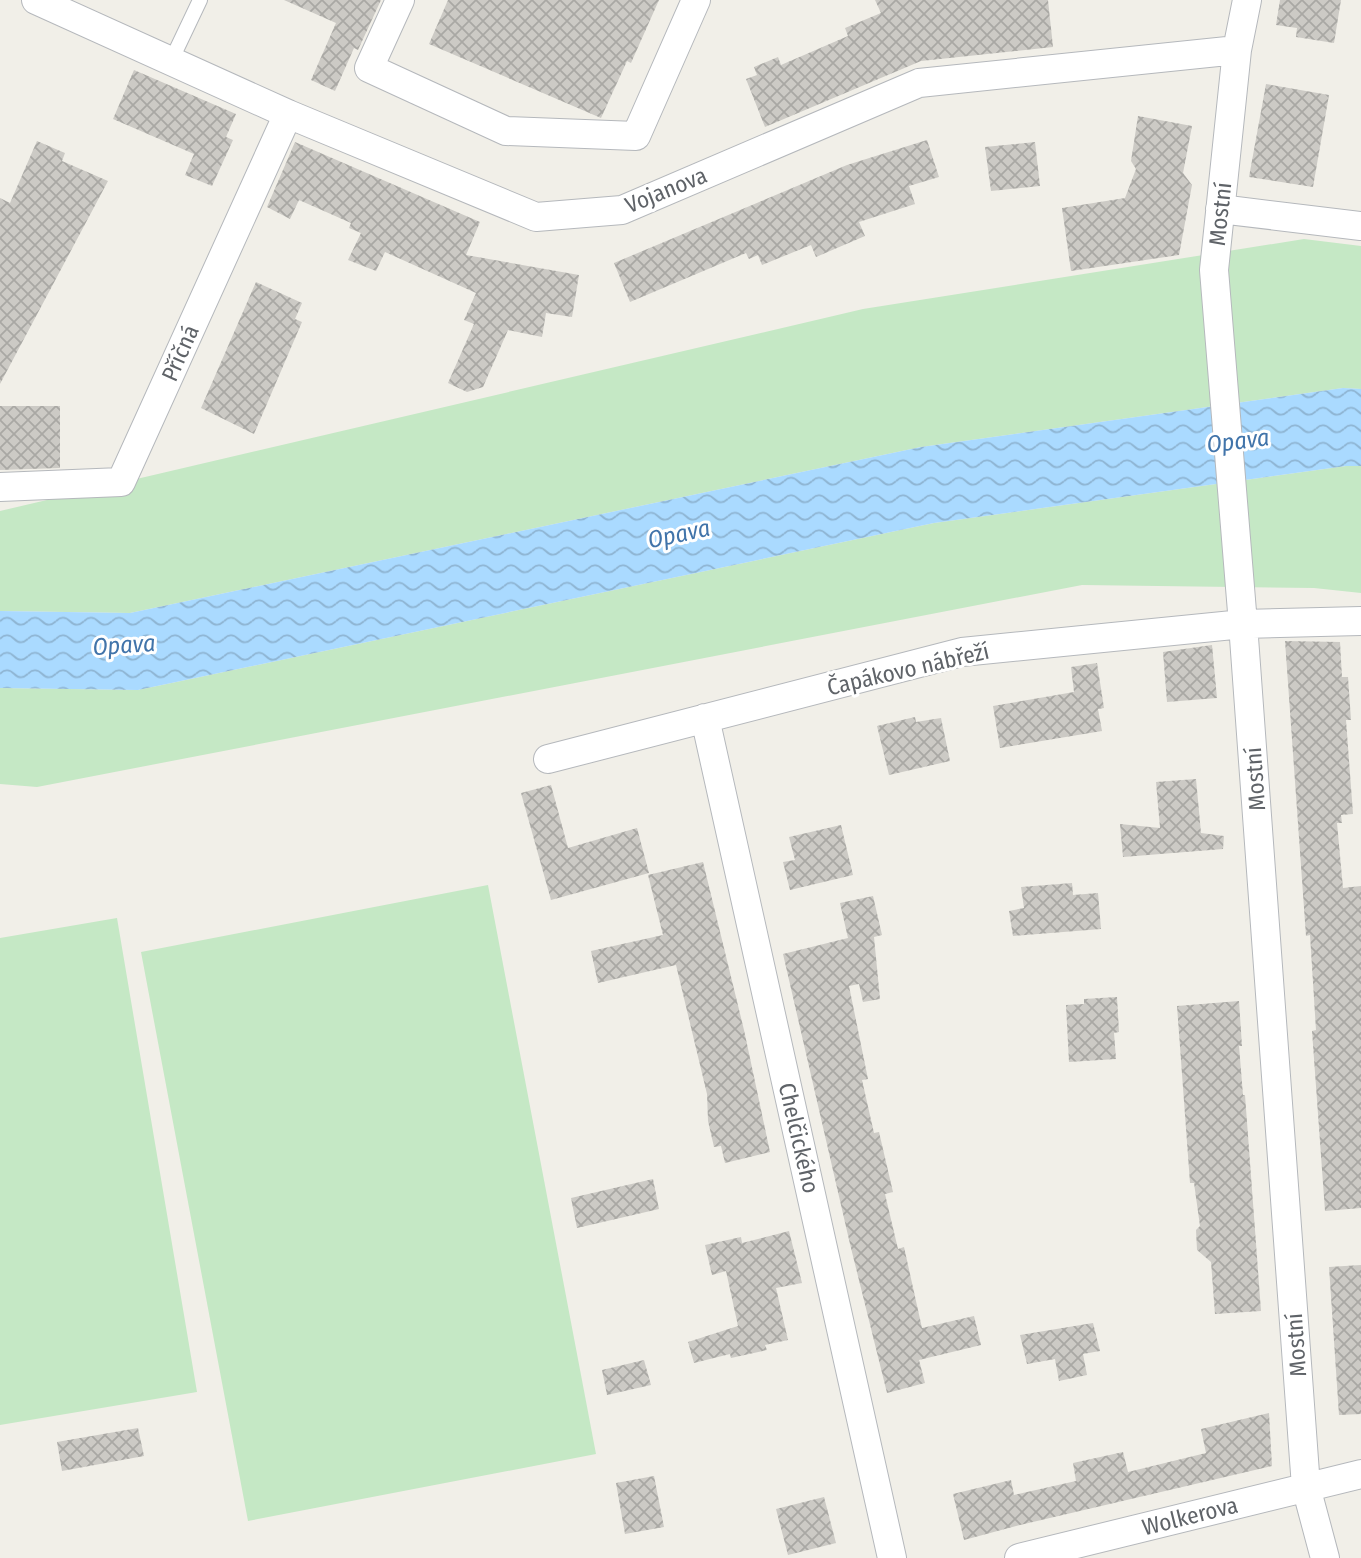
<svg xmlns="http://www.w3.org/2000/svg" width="1361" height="1558" viewBox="0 0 1361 1558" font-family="'Fira Sans Condensed',sans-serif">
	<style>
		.green { fill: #c5e8c5 }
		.water { fill: url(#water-waves) }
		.building { fill: url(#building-cross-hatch) }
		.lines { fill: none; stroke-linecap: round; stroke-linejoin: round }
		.lane-casing { stroke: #b5b8bc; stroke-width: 16 }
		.street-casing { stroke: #b5b8bc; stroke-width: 30 }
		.lane { stroke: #fff; stroke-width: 14 }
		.street { stroke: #fff; stroke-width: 28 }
		.labels { text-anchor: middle; stroke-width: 6; stroke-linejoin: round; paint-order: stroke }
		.street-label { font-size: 23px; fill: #5f6368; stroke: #fff }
		.water-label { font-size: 24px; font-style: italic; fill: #4174aa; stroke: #fff }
	</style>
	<defs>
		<pattern id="water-waves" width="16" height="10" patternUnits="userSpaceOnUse" patternTransform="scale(1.75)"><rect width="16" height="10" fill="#aadaff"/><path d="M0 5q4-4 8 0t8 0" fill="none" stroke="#8eb4d2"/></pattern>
		<pattern id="building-cross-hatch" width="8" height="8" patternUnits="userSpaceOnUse" patternTransform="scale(1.75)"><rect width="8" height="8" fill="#cccac5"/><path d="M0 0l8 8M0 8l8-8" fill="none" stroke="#a9a8a4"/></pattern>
	</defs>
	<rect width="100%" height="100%" fill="#f1efe8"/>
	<path class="green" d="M 1304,239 L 1361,246 L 1361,389 L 1343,388 L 921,447 L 130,613 L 0,611 L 0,511 L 863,309 Z
		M 1346,466 L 1361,466 L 1361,593 L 1314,588 L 1082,585 L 37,787 L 0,784 L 0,688 L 138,690 L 934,523 Z
		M 488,885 L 596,1454 L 248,1521 L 141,952 Z
		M 117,918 L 197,1392 L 0,1425 L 0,938 Z"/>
	<path class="water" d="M 1343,388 L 1361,389 L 1361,466 L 1346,466 L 934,523 L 138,690 L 0,688 L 0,611 L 130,613 L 921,447 Z"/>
	<path class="building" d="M 284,0 L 381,0 L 358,50 L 354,48 L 335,91 L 311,80 L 336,23 Z
		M 448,0 L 659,0 L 631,63 L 627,61 L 601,118 L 429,44 Z
		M 875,0 L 1048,0 L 1053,47 L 921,61 L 765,127 L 746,79 L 757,75 L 754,67 L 778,57 L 781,65 L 848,36 L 845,28 L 881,13 Z
		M 1280,0 L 1341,0 L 1334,43 L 1296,37 L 1297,28 L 1276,25 Z
		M 134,70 L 236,114 L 226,137 L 233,140 L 212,186 L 185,175 L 194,154 L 113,119 Z
		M 1266,84 L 1329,95 L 1313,187 L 1249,177 Z
		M 1138,116 L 1192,126 L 1183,173 L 1192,185 L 1179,255 L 1071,271 L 1062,208 L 1125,198 L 1136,169 L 1131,161 Z
		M 927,140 L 939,177 L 909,186 L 915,204 L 859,222 L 865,236 L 816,257 L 811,245 L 762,265 L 758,255 L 749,259 L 746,253 L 630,302 L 614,263 L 847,165 Z
		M 37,141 L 65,153 L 62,161 L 108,181 L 0,384 L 0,198 L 10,203 Z
		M 295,142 L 480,222 L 466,255 L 579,275 L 572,317 L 546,313 L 542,337 L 508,330 L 483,387 L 467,392 L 448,383 L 474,324 L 464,320 L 476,293 L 385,252 L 376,271 L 348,260 L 361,233 L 349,228 L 351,223 L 299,200 L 290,219 L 267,207 Z
		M 1035,142 L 1040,186 L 991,191 L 985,147 Z
		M 256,282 L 302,303 L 295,319 L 302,322 L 254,434 L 201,408 Z
		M 0,406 L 60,406 L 60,468 L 0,470 Z
		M 1285,641 L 1340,642 L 1342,677 L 1348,677 L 1351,720 L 1346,720 L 1353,814 L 1341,815 L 1342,823 L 1337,823 L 1343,888 L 1361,886 L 1361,1208 L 1325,1211 L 1312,1031 L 1316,1030 L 1310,935 L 1306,936 Z
		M 1212,645 L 1217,698 L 1167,702 L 1163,652 Z
		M 1097,663 L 1104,708 L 1098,709 L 1102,731 L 1000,748 L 993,706 L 1074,692 L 1071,667 Z
		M 915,717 L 916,722 L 941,718 L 950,761 L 889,775 L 877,726 Z
		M 1196,779 L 1201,833 L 1224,836 L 1223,849 L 1123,857 L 1120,824 L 1160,828 L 1156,782 Z
		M 551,785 L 568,848 L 637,828 L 649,873 L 551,900 L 521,793 Z
		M 841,825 L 853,875 L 790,890 L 783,862 L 795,860 L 789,837 Z
		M 703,862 L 744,1030 L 770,1152 L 725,1163 L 721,1146 L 714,1147 L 708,1121 L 707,1094 L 676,965 L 598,983 L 591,951 L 663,935 L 648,875 Z
		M 1072,883 L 1073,895 L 1098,893 L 1101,929 L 1013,936 L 1009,911 L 1024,908 L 1021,887 Z
		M 873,896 L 882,935 L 874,937 L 880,999 L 863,1002 L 859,984 L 849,986 L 868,1079 L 862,1080 L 874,1133 L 879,1132 L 893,1192 L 885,1194 L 898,1249 L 904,1247 L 922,1328 L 974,1316 L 981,1345 L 919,1360 L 925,1383 L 887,1393 L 850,1244 L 783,954 L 848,938 L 840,903 Z
		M 1117,997 L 1119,1032 L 1114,1033 L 1116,1059 L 1069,1062 L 1066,1005 L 1084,1004 L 1084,999 Z
		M 1239,1001 L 1242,1046 L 1239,1046 L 1243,1095 L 1245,1095 L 1261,1311 L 1215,1314 L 1211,1262 L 1197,1250 L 1196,1230 L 1200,1226 L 1194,1183 L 1190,1183 L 1177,1006 Z
		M 653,1179 L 659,1209 L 577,1228 L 571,1198 Z
		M 789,1231 L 802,1283 L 776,1288 L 788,1340 L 765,1345 L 767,1350 L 731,1358 L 730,1354 L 694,1363 L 688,1342 L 738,1326 L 726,1271 L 712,1275 L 705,1245 L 741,1237 L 742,1243 Z
		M 1361,1265 L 1361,1414 L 1339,1415 L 1329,1267 Z
		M 1093,1323 L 1100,1351 L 1083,1354 L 1087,1375 L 1059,1381 L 1055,1359 L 1027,1364 L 1020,1335 Z
		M 644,1360 L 651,1385 L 607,1395 L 602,1370 Z
		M 1269,1413 L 1272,1466 L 1020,1525 L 964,1540 L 953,1494 L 1011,1480 L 1014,1495 L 1076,1481 L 1073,1463 L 1123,1452 L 1128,1472 L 1206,1453 L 1201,1429 Z
		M 138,1428 L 144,1456 L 62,1471 L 57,1442 Z
		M 654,1476 L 664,1527 L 625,1534 L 616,1483 Z
		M 824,1497 L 836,1543 L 788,1555 L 776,1509 Z"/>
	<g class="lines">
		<defs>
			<path id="lane" d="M 171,61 L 200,0"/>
			<path id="street" d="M 36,0 L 288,114 L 536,217 L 622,210 L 919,83 L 1237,50
				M 400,0 L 369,68 L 506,131 L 636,136 L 696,0
				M 1247,0 L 1237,50 L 1214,270 L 1243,624 L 1306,1487 L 1325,1558
				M 1220,209 L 1361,226
				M 0,487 L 121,482 L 288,114
				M 705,718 L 892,1558
				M 548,759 L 962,652 L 1243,624 L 1361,621
				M 1019,1558 L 1361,1474"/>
		</defs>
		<use href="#lane" class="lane-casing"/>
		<use href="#street" class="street-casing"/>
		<use href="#lane" class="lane"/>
		<use href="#street" class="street"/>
	</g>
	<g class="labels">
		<g class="street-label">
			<text transform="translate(666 190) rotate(-22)" y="8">Vojanova</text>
			<text transform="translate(1220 214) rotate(-84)" y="8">Mostní</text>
			<text transform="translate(180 353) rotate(-66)" y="8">Příčná</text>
			<text transform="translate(908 669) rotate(-13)" y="8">Čapákovo nábřeží</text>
			<text transform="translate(1255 779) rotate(-94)" y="8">Mostní</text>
			<text transform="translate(799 1138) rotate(77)" y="8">Chelčického</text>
			<text transform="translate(1296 1345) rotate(-94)" y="8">Mostní</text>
			<text transform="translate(1190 1516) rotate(-14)" y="8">Wolkerova</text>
		</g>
		<g class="water-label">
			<text transform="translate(1238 441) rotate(-7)" y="8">Opava</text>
			<text transform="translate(679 534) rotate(-12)" y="8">Opava</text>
			<text transform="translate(124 645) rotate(-4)" y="8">Opava</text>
		</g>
	</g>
</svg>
